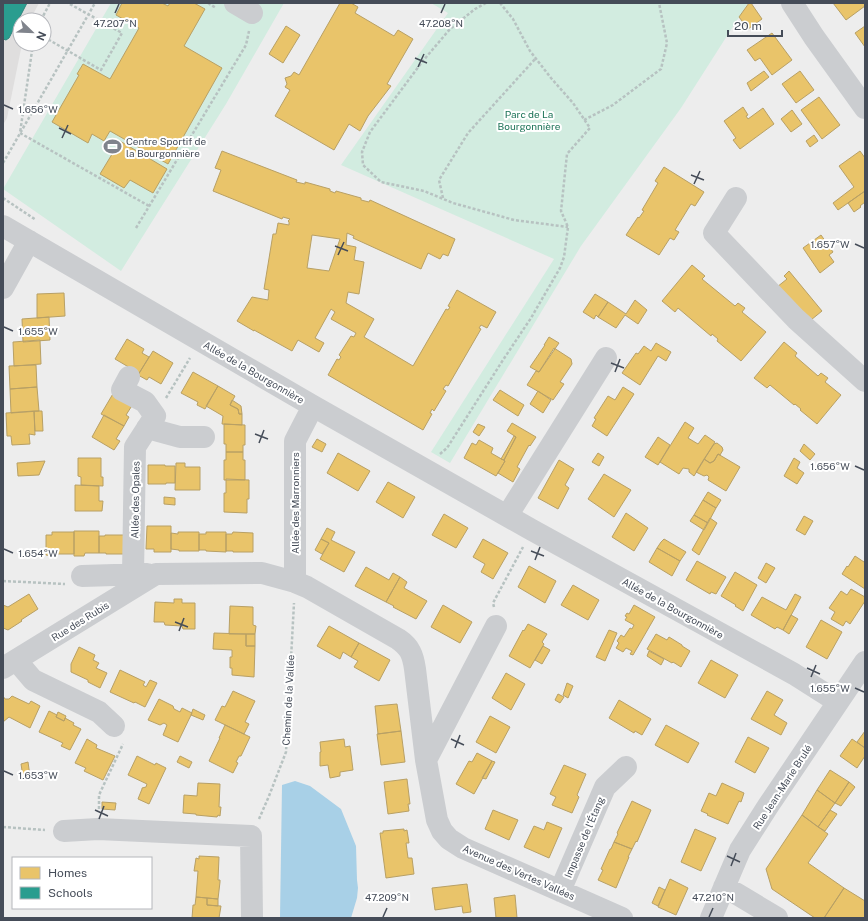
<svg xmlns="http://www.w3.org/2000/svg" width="868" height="921" viewBox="0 0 868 921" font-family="'Public Sans',sans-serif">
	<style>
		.education { fill: #dfdede }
		.green { fill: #d2ece0 }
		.water { fill: #a8d0e7 }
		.homes { fill: #e9c46a; stroke: #b8a065; fill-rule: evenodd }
		.schools { fill: #2a9d8f; stroke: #32857e }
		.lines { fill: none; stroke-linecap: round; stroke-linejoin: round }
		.path { stroke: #b7c2c1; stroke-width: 2.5; stroke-dasharray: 3 2; stroke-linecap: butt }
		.minor { stroke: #cbcdd0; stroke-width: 22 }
		.ticks { fill: none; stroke: #454c58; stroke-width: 1.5 }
		.labels { text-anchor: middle; stroke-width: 4; stroke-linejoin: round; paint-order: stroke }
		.park-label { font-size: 10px; fill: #1c7357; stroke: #fff }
		.poi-label { font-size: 10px; fill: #454c58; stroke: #fff; text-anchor: start }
		.street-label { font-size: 10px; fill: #454c58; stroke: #fff }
		.ticks-label { font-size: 10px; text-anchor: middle; fill: #454c58; stroke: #fff; stroke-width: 4; stroke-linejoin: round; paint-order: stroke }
	</style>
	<rect width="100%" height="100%" fill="#ededed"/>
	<path class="education" d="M 3,3 L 39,3 L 30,20 L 20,20 L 20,44 L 22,44 L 7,118 L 3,125 Z"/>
	<path class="green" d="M 111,3 L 284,3 L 226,104 L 121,271 L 3,189 Z
		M 431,3 L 748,3 L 681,108 L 581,246 L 450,463 L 431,452 L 554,259 L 341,165 L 448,13 Z"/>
	<path class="water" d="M 295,781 L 310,786 L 341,809 L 356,846 L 357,880 L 358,888 L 357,898 L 351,918 L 280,918 L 282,785 Z"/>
	<path class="homes" d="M 122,3 L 162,3 L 168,6 L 170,3 L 194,3 L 205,9 L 184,46 L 222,68 L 168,164 L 110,131 L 104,141 L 92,134 L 88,143 L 52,122 L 79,75 L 77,74 L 83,64 L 110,79 L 139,28 L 116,15 Z
		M 340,3 L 351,3 L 358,7 L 355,13 L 394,36 L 398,30 L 413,39 L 387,84 L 391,86 L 368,116 L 360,131 L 349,124 L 334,150 L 275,116 L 290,90 L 285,87 L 287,84 L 285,78 L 291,76 L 294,72 L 299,75 Z
		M 749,3 L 751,3 L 762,19 L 748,29 L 739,17 Z
		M 833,3 L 865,3 L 865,6 L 846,20 Z
		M 286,26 L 300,35 L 283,63 L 269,54 Z
		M 865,26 L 865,47 L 855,33 Z
		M 772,33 L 792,60 L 772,75 L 760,58 L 755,61 L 747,50 Z
		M 764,71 L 769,77 L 751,91 L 747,83 Z
		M 800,71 L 814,90 L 796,103 L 782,84 Z
		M 819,97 L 840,125 L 822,139 L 801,110 Z
		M 743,107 L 748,115 L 746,116 L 748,119 L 763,108 L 774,124 L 740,149 L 733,140 L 736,138 L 724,121 Z
		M 792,110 L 802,124 L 791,132 L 781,119 Z
		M 814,135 L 818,141 L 810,147 L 806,141 Z
		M 120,141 L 167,169 L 153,193 L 130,180 L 124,188 L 100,174 Z
		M 222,151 L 297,180 L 296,182 L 305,184 L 305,182 L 330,189 L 330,191 L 335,193 L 336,191 L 361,198 L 361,200 L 369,202 L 370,200 L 455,239 L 448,256 L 443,254 L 440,259 L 428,253 L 421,269 L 353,238 L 354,236 L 347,233 L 346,245 L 356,247 L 354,260 L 364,262 L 359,294 L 348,292 L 346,303 L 374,319 L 364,337 L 413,366 L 446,309 L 448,310 L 450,307 L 448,306 L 457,290 L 496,312 L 487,328 L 481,325 L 479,328 L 481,329 L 448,386 L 446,385 L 443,389 L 446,391 L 434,411 L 432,409 L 430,413 L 432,414 L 423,430 L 328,375 L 337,359 L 339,360 L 341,357 L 339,355 L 351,336 L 354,337 L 356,333 L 331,319 L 335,312 L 331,309 L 315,338 L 324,343 L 319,352 L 298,340 L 292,351 L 254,330 L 254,331 L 237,321 L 252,297 L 268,300 L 269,290 L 264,289 L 273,234 L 276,234 L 278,223 L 289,225 L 289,222 L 288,221 L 290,219 L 283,217 L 282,219 L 213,191 L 221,170 L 215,168 ZM 312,235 L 340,239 L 329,271 L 307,268 Z
		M 860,151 L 865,158 L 865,191 L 838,210 L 833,203 L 854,187 L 839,166 Z
		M 664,167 L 704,192 L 695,206 L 691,204 L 675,230 L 679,232 L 674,240 L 670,238 L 659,255 L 626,235 L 638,217 L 639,218 L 644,211 L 642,210 L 658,183 L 655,181 Z
		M 865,191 L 865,202 L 860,206 L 861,207 L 854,212 L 848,203 Z
		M 821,235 L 833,252 L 829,255 L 834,262 L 820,273 L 803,248 Z
		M 692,265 L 705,276 L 702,279 L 735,306 L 738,303 L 745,308 L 742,312 L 766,332 L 741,361 L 717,341 L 718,339 L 712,334 L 711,336 L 678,308 L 675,312 L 662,301 Z
		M 789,271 L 822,311 L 806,324 L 777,287 L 787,279 L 784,276 Z
		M 64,293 L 65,316 L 37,318 L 37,294 Z
		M 595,294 L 608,302 L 598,317 L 596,315 L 594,319 L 583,312 Z
		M 635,300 L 647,310 L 638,324 L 625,315 L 616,328 L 598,317 L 608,302 L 626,314 Z
		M 49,317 L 50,340 L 23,342 L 22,319 Z
		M 549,337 L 559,343 L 539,372 L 530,367 L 545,345 L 544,345 Z
		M 127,339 L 144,349 L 142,353 L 149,357 L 138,375 L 132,369 L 115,359 Z
		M 40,340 L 41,364 L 14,366 L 13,342 Z
		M 784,342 L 797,353 L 795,356 L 818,376 L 821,373 L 828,378 L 825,382 L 841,395 L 817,424 L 800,410 L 801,409 L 795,404 L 794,405 L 770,385 L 767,388 L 754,378 Z
		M 656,343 L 671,352 L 666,361 L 658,356 L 640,385 L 622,373 L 636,353 L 638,354 L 644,346 L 651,351 Z
		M 554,348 L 571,359 L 572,364 L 560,382 L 564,384 L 553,400 L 527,385 L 536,371 L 539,372 Z
		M 153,351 L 173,363 L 161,384 L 149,377 L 147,380 L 138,375 Z
		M 36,365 L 37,387 L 10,389 L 9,366 Z
		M 193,372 L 218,386 L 205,409 L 197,405 L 198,402 L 181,393 Z
		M 218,386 L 235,396 L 230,405 L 238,409 L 239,414 L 242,414 L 242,425 L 222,424 L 223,416 L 206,406 Z
		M 37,387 L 39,411 L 11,413 L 10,389 Z
		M 623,387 L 634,394 L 607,436 L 592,426 L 596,419 L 594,418 L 608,396 L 615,400 Z
		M 500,390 L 524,405 L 518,416 L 493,400 Z
		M 538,391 L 551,400 L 543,413 L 530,404 Z
		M 114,392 L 133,404 L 126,415 L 129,417 L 124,426 L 101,414 Z
		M 232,400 L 241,406 L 242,414 L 239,414 L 238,409 L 230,405 Z
		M 34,411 L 35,435 L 29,434 L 30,444 L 12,445 L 11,436 L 7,436 L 6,413 Z
		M 34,411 L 42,411 L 43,431 L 35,431 Z
		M 104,415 L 124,426 L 116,439 L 120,441 L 114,450 L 92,437 Z
		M 685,422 L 694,428 L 688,438 L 698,444 L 705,435 L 715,442 L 694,476 L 689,472 L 689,469 L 683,468 L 679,474 L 660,462 Z
		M 512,423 L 536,437 L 530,446 L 529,445 L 517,467 L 520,469 L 513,482 L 498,473 L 505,461 L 504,460 L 516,437 L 507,431 Z
		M 224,424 L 245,425 L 245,445 L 243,445 L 243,452 L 226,452 L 226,444 L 224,444 Z
		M 478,424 L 485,427 L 479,436 L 473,432 Z
		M 514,436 L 516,437 L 504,460 L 501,459 Z
		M 658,437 L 670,445 L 658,465 L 645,457 Z
		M 317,439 L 326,444 L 322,452 L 312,447 Z
		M 479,440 L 493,448 L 491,453 L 505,461 L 496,476 L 464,458 L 472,443 L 476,445 Z
		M 717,443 L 722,447 L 723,450 L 720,455 L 718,454 L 714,461 L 710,463 L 704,459 L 714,444 Z
		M 804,444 L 815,454 L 810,460 L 800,451 Z
		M 226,452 L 243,452 L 243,460 L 245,460 L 245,480 L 224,480 L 224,460 L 226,460 Z
		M 338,453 L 370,471 L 358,491 L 327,473 Z
		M 598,453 L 604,457 L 599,466 L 592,462 Z
		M 718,454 L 740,467 L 726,491 L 708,480 L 709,477 L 707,475 L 704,476 L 696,472 L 704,459 L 710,463 L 714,461 Z
		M 78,458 L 101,458 L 101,477 L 103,477 L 103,486 L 81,485 L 81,477 L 78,476 Z
		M 794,458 L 800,462 L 797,468 L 804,473 L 797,484 L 784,476 Z
		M 559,460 L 574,469 L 565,485 L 569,488 L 558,509 L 538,498 Z
		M 45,461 L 39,475 L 18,476 L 17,463 Z
		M 176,463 L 185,463 L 185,467 L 200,467 L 200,490 L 175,490 Z
		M 148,465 L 165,465 L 165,466 L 175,466 L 175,483 L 166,483 L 166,484 L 148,484 Z
		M 604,474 L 631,490 L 614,517 L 588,499 Z
		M 226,479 L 249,480 L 249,499 L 247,499 L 247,513 L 224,512 L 224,493 L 226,493 Z
		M 388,482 L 415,497 L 403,518 L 376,502 Z
		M 75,485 L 99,486 L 99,501 L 103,501 L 102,511 L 75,511 Z
		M 708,492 L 721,500 L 716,508 L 703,500 Z
		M 164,497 L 175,498 L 175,505 L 164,504 Z
		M 703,500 L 716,508 L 708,523 L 694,515 Z
		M 626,513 L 648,528 L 634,551 L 612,537 Z
		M 444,514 L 468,528 L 456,548 L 432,535 Z
		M 694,515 L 708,523 L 704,530 L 690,521 Z
		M 804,516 L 813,521 L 805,535 L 796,530 Z
		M 710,518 L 717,523 L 699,555 L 692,550 Z
		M 147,526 L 171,526 L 171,552 L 154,552 L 154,549 L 146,549 Z
		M 327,528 L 335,532 L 331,540 L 355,552 L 344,572 L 320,559 L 329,543 L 321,539 Z
		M 74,531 L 99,531 L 99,553 L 85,553 L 84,556 L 74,556 Z
		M 52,532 L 74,532 L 74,554 L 55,554 L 55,556 L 46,555 L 46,535 L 52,535 Z
		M 178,532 L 199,532 L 199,551 L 179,551 L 179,550 L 171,549 L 171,533 L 178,534 Z
		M 206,532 L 226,532 L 226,552 L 206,551 L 206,550 L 199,550 L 199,534 L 206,534 Z
		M 233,532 L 253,533 L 253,552 L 233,552 L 233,551 L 226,551 L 226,534 L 232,534 Z
		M 105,535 L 125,535 L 125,554 L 106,554 L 106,553 L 99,553 L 99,536 L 105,536 Z
		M 321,539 L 329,543 L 322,554 L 315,550 Z
		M 483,539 L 508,553 L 493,579 L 481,572 L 485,564 L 473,557 Z
		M 664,539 L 686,552 L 680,561 L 657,548 L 661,542 Z
		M 657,548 L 680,561 L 672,576 L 649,562 Z
		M 855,556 L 864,562 L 865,560 L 865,589 L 842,574 L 847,566 L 848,567 Z
		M 697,561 L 726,577 L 716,594 L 711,592 L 710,594 L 686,580 Z
		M 766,563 L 775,568 L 766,583 L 758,578 Z
		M 529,566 L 556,581 L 545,603 L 518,587 Z
		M 366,567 L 389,580 L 393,573 L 400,577 L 386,602 L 355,586 Z
		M 735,572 L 757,585 L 743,611 L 735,606 L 736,605 L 721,596 Z
		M 400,577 L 407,582 L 404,588 L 427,601 L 416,619 L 393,607 L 394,606 L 386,602 Z
		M 573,585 L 599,600 L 588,620 L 561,605 Z
		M 851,589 L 865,597 L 865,601 L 850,624 L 846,621 L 843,626 L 831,619 L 835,612 L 829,608 L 841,591 L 847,595 Z
		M 29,594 L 38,609 L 21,620 L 22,621 L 8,630 L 3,628 L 3,605 L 8,607 Z
		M 795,594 L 801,597 L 783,630 L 777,627 L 775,629 L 751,615 L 762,597 L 786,610 Z
		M 174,599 L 182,599 L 182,603 L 195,603 L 195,629 L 183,629 L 182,626 L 165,625 L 164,622 L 154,622 L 155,602 L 174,603 Z
		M 443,605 L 472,622 L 460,643 L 431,627 Z
		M 634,605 L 655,617 L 633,655 L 630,654 L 632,651 L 626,648 L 623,652 L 616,648 L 619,643 L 617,641 L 621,635 L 624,637 L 630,628 L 632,629 L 634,625 L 625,620 L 627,617 L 625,616 L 627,613 L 629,614 Z
		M 230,606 L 253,607 L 253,625 L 256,626 L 255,634 L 229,634 Z
		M 791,615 L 798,619 L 789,634 L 783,630 Z
		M 821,620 L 842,632 L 827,659 L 806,647 Z
		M 528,624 L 547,634 L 542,642 L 544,644 L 530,668 L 509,656 L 523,630 L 524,631 Z
		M 329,626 L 359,643 L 351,657 L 343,652 L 340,659 L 317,646 Z
		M 609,630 L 617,633 L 605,661 L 596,657 Z
		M 214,633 L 246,634 L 246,646 L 255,646 L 254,677 L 232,675 L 232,668 L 230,668 L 230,657 L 232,657 L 232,650 L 213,649 Z
		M 246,634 L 255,634 L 255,646 L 246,646 Z
		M 656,634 L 667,640 L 669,637 L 682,645 L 682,646 L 690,651 L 681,667 L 673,662 L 672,663 L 647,649 Z
		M 359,643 L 390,660 L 379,681 L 354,667 L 358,661 L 351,657 Z
		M 543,646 L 550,650 L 542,664 L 535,660 Z
		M 79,647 L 95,655 L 93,660 L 99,663 L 96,668 L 107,673 L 100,688 L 88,682 L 88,680 L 71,672 L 71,664 Z
		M 649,651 L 664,659 L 661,665 L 647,656 Z
		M 711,660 L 738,675 L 725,698 L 698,683 Z
		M 120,670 L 145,682 L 143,685 L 146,687 L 150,680 L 157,683 L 145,707 L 135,702 L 134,703 L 110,692 Z
		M 506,673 L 525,684 L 511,710 L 492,698 Z
		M 567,683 L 573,686 L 568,698 L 563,695 Z
		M 233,691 L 255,701 L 245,722 L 249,724 L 244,734 L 215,720 L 222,706 L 225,707 Z
		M 767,691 L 783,700 L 774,715 L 787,723 L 781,735 L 751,719 Z
		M 558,694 L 564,697 L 560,703 L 555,700 Z
		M 3,696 L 5,699 L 9,699 L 12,696 L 29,704 L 31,701 L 40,706 L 30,728 L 9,717 L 3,722 Z
		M 159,699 L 173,706 L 174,709 L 180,712 L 182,708 L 192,713 L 178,742 L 163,735 L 167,725 L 164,723 L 160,725 L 148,720 Z
		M 619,700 L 651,719 L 642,735 L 635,731 L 634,733 L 609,718 Z
		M 397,704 L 401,731 L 378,734 L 375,706 Z
		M 193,709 L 205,715 L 203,720 L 191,715 Z
		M 49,711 L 57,715 L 56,717 L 64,721 L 65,718 L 74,723 L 73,725 L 81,729 L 70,750 L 61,746 L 63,743 L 39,732 Z
		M 58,712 L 66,716 L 64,721 L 56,717 Z
		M 490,716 L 510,727 L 496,753 L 476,742 Z
		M 225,725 L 250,737 L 241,756 L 239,756 L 236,762 L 238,763 L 233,773 L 209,761 L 220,738 L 219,738 Z
		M 666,725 L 699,743 L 688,763 L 655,745 Z
		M 401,731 L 405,762 L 381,765 L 377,734 Z
		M 865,731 L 865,748 L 857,742 Z
		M 748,737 L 769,748 L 755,773 L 735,762 Z
		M 87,739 L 97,745 L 96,748 L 115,756 L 103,780 L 84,771 L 86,768 L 75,763 Z
		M 344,739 L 345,747 L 350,746 L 353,770 L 340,772 L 340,776 L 330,778 L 328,765 L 320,766 L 320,752 L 321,752 L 320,742 Z
		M 852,739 L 865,748 L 865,756 L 857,768 L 840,756 Z
		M 477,753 L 492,761 L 474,794 L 456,784 L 469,761 L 472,762 Z
		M 137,756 L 155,765 L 156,763 L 166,768 L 149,804 L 138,799 L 142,789 L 142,788 L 146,787 L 147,784 L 128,775 Z
		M 180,756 L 192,762 L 189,768 L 177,762 Z
		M 492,761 L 495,762 L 486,779 L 482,778 Z
		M 28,762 L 30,776 L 23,777 L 21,764 Z
		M 564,765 L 586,774 L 577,795 L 579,797 L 572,813 L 552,805 L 556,797 L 550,794 Z
		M 830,770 L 849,782 L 835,803 L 817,790 Z
		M 407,779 L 410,804 L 408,804 L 409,811 L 388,814 L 384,782 Z
		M 849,782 L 855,787 L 841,806 L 835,803 Z
		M 198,783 L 220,784 L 219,807 L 221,807 L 220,816 L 218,815 L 217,817 L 196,815 L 196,814 L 183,813 L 184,795 L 197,796 Z
		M 722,783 L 744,793 L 741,802 L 739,801 L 728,824 L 707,815 L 708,814 L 701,811 L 709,793 L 716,796 Z
		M 817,790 L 835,803 L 818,827 L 802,815 Z
		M 632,801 L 651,810 L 637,842 L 636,841 L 632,849 L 614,842 L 618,834 L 617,833 Z
		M 102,802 L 116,803 L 115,810 L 102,809 Z
		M 493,810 L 518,820 L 509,840 L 485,829 Z
		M 830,810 L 837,814 L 825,831 L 818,827 Z
		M 802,815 L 828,834 L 808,863 L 844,888 L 824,918 L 815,918 L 772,889 L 766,869 Z
		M 547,822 L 562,828 L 549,858 L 524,847 L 534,826 L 544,830 Z
		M 404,829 L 404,831 L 407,830 L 409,843 L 406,843 L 408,858 L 412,858 L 414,874 L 386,878 L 380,833 L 383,833 L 383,831 Z
		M 695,829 L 716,838 L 701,871 L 681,862 Z
		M 614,842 L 632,849 L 628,857 L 629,857 L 616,888 L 598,880 L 603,870 L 601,869 L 610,849 L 611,849 Z
		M 199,856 L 219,857 L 218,880 L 220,880 L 220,882 L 218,899 L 196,897 L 198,871 L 194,871 L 196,858 L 199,859 Z
		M 670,879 L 688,888 L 676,915 L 658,907 Z
		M 467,884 L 471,912 L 463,913 L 462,906 L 435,910 L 432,888 Z
		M 659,887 L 665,890 L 658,906 L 652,903 Z
		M 844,888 L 865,901 L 865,918 L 824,918 Z
		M 515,895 L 517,918 L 496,918 L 494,898 Z
		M 196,897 L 207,898 L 207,905 L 221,906 L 219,918 L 192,918 L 193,905 L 195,905 Z
		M 207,898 L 218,899 L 218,906 L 207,905 Z"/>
	<path class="schools" d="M 3,3 L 27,3 L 9,38 L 6,40 L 3,39 Z"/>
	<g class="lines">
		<path class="path" d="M 208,3 L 216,8
			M 486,3 L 475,9 L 450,29 L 422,62 L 370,132 L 362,152 L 363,165 L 381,182 L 424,191 L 453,203 L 514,220 L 568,227
			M 41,20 L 50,3
			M 44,37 L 101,70 L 122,33 L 68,3
			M 33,44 L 20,133 L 149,206
			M 584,120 L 613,105 L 661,69 L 667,43 L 659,3
			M 3,163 L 95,3
			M 3,198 L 36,220
			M 443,198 L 439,180 L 468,133 L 536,58
			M 136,228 L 246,45 L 249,31
			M 166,398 L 190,358
			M 440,454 L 447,448 L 503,360 L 531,318 L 560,268 L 564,257 L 568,227 L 561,211 L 567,154 L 590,128 L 573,103 L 551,78 L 530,51 L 513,19 L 500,3
			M 3,581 L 65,584
			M 494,607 L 493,603 L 523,547
			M 99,809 L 99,795 L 123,744
			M 259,819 L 269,796 L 286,752 L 294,603
			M 3,827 L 45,830"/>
		<path class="minor" d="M 235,3 L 252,13
			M 792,3 L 814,37 L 865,108
			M 736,198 L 714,233 L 796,319 L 865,381
			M 3,226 L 313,406 L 532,530 L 794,674 L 838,702
			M 3,288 L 29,241
			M 129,377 L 122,390 L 145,402 L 155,416 L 135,447 L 133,575
			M 147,428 L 180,437 L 204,437
			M 507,516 L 606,358
			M 82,576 L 147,574
			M 295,582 L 295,441 L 313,406
			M 16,660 L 33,680 L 99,712 L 114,726
			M 3,668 L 156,574 L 262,573 L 295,582 L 307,587 L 398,639 C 410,647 413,655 415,669 L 426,760 L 437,820 L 442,831 L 449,839 L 463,848 L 622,918
			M 426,760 L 496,626
			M 64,831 L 98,829 L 251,836 L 252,918
			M 724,887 L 737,894 L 777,918
			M 560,891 L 605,787 L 626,767
			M 711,918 L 740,850 L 768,806 L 865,662"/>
	</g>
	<path class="ticks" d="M 115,13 L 119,4M 441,13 L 445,4M 415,58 L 427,63M 418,67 L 424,54M 4,105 L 13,109M 59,128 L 71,134M 62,138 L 68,125M 691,175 L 704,180M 694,184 L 700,171M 855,244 L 864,248M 335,246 L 348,251M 338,255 L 344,242M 4,327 L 13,331M 611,363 L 624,368M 615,372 L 620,359M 255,434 L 268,439M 259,443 L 264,430M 855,466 L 864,470M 4,549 L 13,553M 531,551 L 544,556M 535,560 L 540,547M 175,622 L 188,627M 179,631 L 184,618M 807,668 L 820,674M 811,677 L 816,665M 855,688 L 864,692M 451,739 L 464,745M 455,748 L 460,735M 4,771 L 13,775M 95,810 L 108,816M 99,819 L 104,806M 727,856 L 740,862M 731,866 L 736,853M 383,917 L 387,908M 709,917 L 713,908"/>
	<defs>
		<symbol id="stadium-bare" viewBox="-9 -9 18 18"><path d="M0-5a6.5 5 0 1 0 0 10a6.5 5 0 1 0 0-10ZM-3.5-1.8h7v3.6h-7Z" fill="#80848c" stroke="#fff" stroke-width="2.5" paint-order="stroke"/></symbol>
	</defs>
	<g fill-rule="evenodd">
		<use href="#stadium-bare" x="100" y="134" width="25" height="25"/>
	</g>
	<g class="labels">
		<g class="park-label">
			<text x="529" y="118">Parc de La<tspan x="529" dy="12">Bourgonnière</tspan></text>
		</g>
		<g class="poi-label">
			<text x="126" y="145">Centre Sportif de<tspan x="126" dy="12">la Bourgonnière</tspan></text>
		</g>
		<g class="street-label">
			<text transform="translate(254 372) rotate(30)" y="4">Allée de la Bourgonnière</text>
			<text transform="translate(135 500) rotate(-89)" y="4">Allée des Opales</text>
			<text transform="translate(295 503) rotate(-90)" y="4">Allée des Marronniers</text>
			<text transform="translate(673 608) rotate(29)" y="4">Allée de la Bourgonnière</text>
			<text transform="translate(80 621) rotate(-32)" y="4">Rue des Rubis</text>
			<text transform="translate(288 700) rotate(-87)" y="4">Chemin de la Vallée</text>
			<text transform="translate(782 787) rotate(-57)" y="4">Rue Jean-Marie Brulé</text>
			<text transform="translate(584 837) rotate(-67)" y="4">Impasse de l'Étang</text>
			<text transform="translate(519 872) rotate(24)" y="4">Avenue des Vertes Vallées</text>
		</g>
	</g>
	<g class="ticks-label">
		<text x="115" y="27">47.207°N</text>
		<text x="441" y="27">47.208°N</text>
		<text x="38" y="113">1.656°W</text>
		<text x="830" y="248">1.657°W</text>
		<text x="38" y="335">1.655°W</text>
		<text x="830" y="470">1.656°W</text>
		<text x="38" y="557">1.654°W</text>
		<text x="830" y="692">1.655°W</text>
		<text x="38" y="779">1.653°W</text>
		<text x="387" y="901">47.209°N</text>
		<text x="713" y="901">47.210°N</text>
	</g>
	<rect width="868" height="921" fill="none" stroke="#454c58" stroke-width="8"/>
	<rect x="12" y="857" width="140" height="52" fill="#ffffff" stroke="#b5b7bc"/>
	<rect x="20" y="867" width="20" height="12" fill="#e9c46a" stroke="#b5b7bc"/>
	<text x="48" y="877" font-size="12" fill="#454c58">Homes</text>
	<rect x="20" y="887" width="20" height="12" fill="#2a9d8f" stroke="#b5b7bc"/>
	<text x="48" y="897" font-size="12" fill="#454c58">Schools</text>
	<g transform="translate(32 32) rotate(113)"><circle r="19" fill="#ffffff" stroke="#b5b7bc"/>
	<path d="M0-3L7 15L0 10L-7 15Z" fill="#80848c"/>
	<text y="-6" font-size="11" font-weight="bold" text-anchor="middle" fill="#454c58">N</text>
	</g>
	<path d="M728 30v6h54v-6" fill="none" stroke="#454c58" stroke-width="2"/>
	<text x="734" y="30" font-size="12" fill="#454c58" stroke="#ffffff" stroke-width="3" paint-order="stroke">20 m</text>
</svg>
